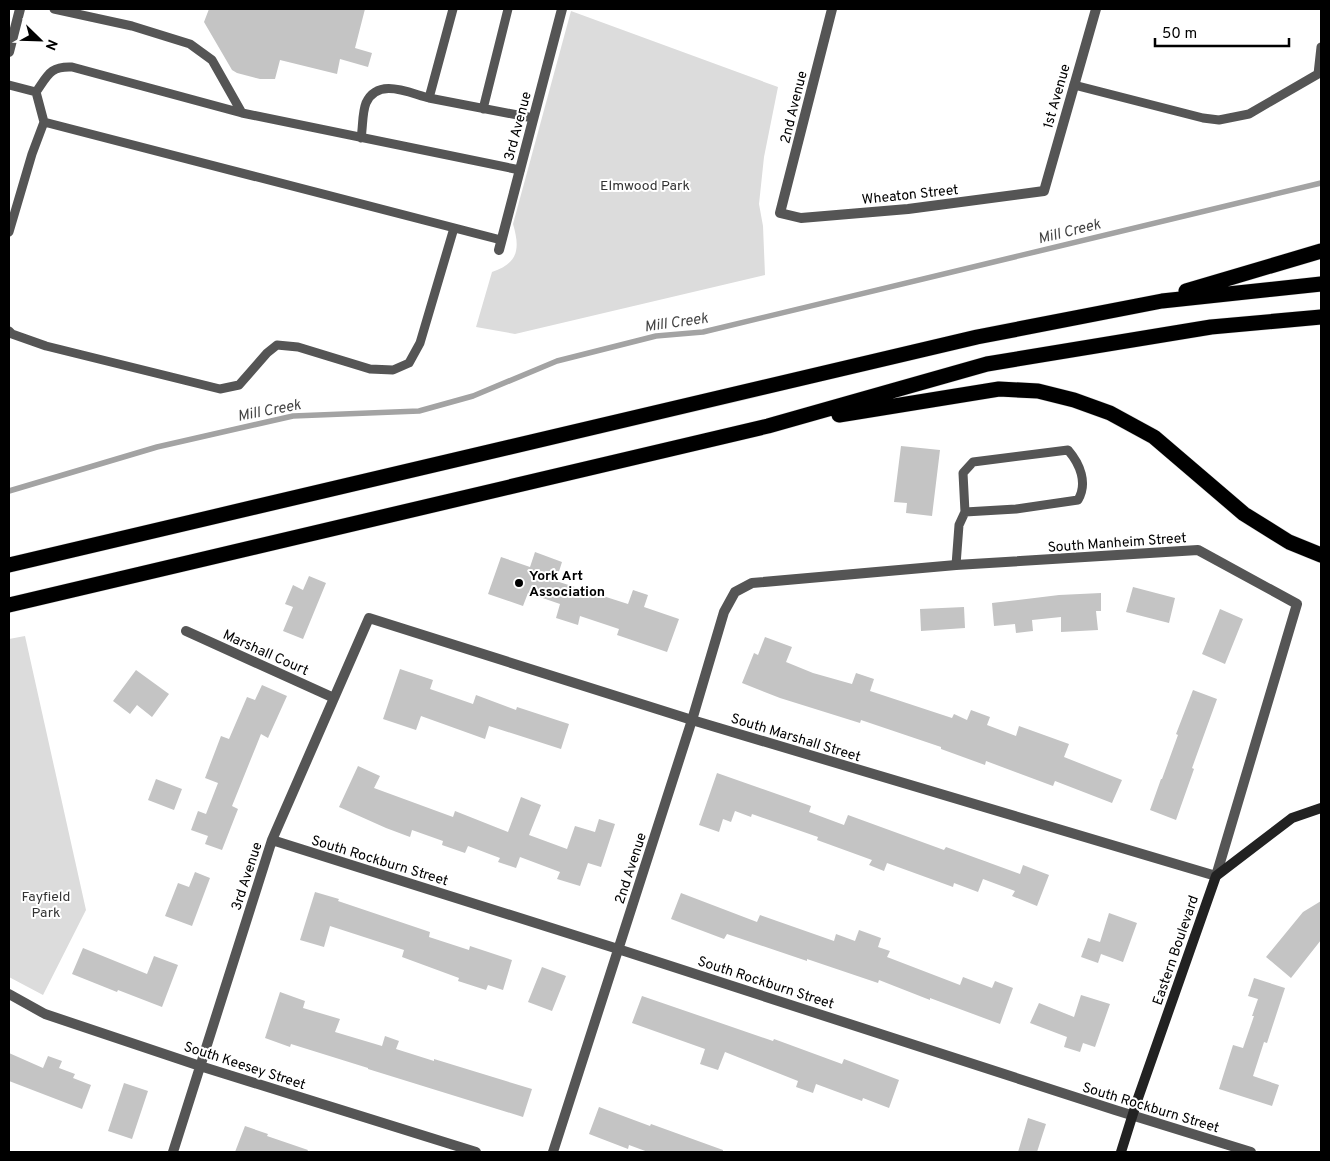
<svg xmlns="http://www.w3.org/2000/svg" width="1330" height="1161" viewBox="0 0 1330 1161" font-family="Overpass,sans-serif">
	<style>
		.green { fill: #dcdcdc }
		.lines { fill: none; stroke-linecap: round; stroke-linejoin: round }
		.stream { stroke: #a3a3a3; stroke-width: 5.5 }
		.building { fill: #c4c4c4 }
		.highway-casing { stroke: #dbdbdb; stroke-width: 16 }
		.path { stroke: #777; stroke-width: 3; stroke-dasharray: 1 2.5; stroke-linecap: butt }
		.lane { stroke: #555; stroke-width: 9 }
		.street { stroke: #555; stroke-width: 10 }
		.secondary { stroke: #222; stroke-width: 10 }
		.highway { stroke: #000; stroke-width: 15 }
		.poi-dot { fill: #000; stroke: #fff; stroke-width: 2 }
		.labels { text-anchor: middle; stroke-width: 4; stroke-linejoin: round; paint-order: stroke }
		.street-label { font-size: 14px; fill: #000; stroke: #fff }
		.park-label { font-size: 14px; fill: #333; stroke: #fff }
		.poi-label { font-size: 14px; font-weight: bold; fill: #000; stroke: #fff; text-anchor: start }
		.water-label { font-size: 15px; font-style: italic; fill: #444; stroke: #fff }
	</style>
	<rect width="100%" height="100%" fill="#fff"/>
	<path class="green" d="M 571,11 L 778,87 L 764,157 L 759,204 L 763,226 L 765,275 L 515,334 L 476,327 L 492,272 C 519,263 520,248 513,224 Z
		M 25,636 L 86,910 L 43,995 L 9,977 L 9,639 Z"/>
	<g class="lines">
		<path class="stream" d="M 9,491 L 157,447 L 293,416 L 419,411 L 473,396 L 557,361 L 656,336 L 703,332 L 1321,183"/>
	</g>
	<path class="building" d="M 209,9 L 365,9 L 355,48 L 372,53 L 368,67 L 340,59 L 337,74 L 280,60 L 275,79 L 260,79 L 237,73 L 232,70 L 204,22 Z
		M 901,446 L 940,450 L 932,516 L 906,513 L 907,503 L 894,502 Z
		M 535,552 L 562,562 L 556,581 L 628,604 L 633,590 L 648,595 L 644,607 L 679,619 L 667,652 L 617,635 L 619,629 L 580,616 L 578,625 L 556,618 L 560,604 L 528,593 L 523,606 L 488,594 L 501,557 L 530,567 Z
		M 309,576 L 326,583 L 303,639 L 283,631 L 293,607 L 285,604 L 293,585 L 303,590 Z
		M 1133,587 L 1175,598 L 1169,623 L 1126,612 Z
		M 1101,593 L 1101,611 L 1096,611 L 1098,630 L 1061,632 L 1061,617 L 1032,620 L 1033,631 L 1016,633 L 1015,624 L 994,626 L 992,603 L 1059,595 Z
		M 964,607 L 965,628 L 921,631 L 920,609 Z
		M 1220,609 L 1243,619 L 1225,664 L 1202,654 Z
		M 765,637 L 792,647 L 786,662 L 813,673 L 852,684 L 856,673 L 874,679 L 870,691 L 952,718 L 954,714 L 967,720 L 971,710 L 990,717 L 987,725 L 1016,736 L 1019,726 L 1069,744 L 1064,757 L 1122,780 L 1112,803 L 1055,781 L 1053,786 L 986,761 L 985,765 L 941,749 L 941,747 L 861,720 L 860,723 L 780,698 L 742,683 L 754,653 L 758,655 Z
		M 400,669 L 433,680 L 430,689 L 473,704 L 476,695 L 516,710 L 517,707 L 569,724 L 561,749 L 489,726 L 485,739 L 421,716 L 416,730 L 383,719 Z
		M 136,670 L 169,694 L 152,717 L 137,705 L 130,714 L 113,701 Z
		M 262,685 L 287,696 L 268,738 L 261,734 L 232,806 L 238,809 L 222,850 L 205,844 L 208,836 L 191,830 L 198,811 L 206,814 L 218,783 L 205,778 L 221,736 L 229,739 L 247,697 L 255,700 Z
		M 1193,690 L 1217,699 L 1192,768 L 1194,769 L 1176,820 L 1150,810 L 1161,779 L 1162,779 L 1178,735 L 1176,734 Z
		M 358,766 L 380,776 L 374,788 L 453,817 L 455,811 L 508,832 L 521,797 L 541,805 L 529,835 L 567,849 L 575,826 L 595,832 L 599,819 L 615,824 L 601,867 L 588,863 L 580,886 L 557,879 L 560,872 L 520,857 L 516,868 L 498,862 L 500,858 L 468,846 L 465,853 L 442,845 L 443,841 L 412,830 L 410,837 L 386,828 L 339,807 Z
		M 717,773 L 811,806 L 809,812 L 844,825 L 848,815 L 944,850 L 946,847 L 1020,874 L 1023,865 L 1049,875 L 1037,906 L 1012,896 L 1015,891 L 983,879 L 978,892 L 954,883 L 953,887 L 887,863 L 884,871 L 869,865 L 872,860 L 817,840 L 818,837 L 752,814 L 751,817 L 735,811 L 731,822 L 723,819 L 719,832 L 699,825 Z
		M 156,779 L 182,789 L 174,810 L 148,800 Z
		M 195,872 L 210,878 L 192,926 L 165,916 L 178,883 L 189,887 Z
		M 315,892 L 339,899 L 338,901 L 430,932 L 429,937 L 469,950 L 470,946 L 512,960 L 503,990 L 488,985 L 486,990 L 458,981 L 459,978 L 402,957 L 404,950 L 330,926 L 324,947 L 300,940 Z
		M 681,893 L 757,922 L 760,915 L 834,941 L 836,934 L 855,941 L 859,930 L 881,938 L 878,947 L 890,951 L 887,957 L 960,985 L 963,977 L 992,988 L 995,981 L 1013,988 L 1000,1024 L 930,998 L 930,1000 L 879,980 L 878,983 L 807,959 L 807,961 L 727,934 L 724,939 L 671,919 Z
		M 1321,901 L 1321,940 L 1291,978 L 1266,957 L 1303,912 Z
		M 1109,913 L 1137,923 L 1123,962 L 1101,954 L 1098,963 L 1081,957 L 1088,938 L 1100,942 Z
		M 83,948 L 147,974 L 154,956 L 178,965 L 162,1007 L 118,990 L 117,992 L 72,974 Z
		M 542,967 L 566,976 L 552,1011 L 528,1002 Z
		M 1254,978 L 1285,988 L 1267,1043 L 1264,1042 L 1253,1076 L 1279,1085 L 1272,1106 L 1219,1089 L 1233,1045 L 1243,1048 L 1254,1016 L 1252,1016 L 1258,999 L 1248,996 Z
		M 280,992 L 305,1001 L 303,1008 L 340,1019 L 335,1032 L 382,1046 L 385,1036 L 399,1041 L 396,1049 L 434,1061 L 434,1059 L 532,1089 L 523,1117 L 368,1069 L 368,1068 L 291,1044 L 290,1047 L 265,1038 Z
		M 1081,995 L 1110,1004 L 1095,1047 L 1083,1043 L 1080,1052 L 1064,1047 L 1067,1037 L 1030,1023 L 1039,1003 L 1074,1017 Z
		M 642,996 L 773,1041 L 774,1039 L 842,1064 L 844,1059 L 899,1080 L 889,1108 L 863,1098 L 862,1101 L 816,1084 L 813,1093 L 796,1087 L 798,1081 L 725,1052 L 718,1070 L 700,1064 L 705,1049 L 632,1023 Z
		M 9,1053 L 43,1068 L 48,1056 L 62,1061 L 59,1068 L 75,1074 L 73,1078 L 91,1085 L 82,1109 L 9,1081 Z
		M 124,1083 L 148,1091 L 132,1139 L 108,1131 Z
		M 599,1107 L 650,1126 L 651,1124 L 723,1150 L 723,1152 L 648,1152 L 629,1145 L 628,1149 L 589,1134 Z
		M 1028,1118 L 1046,1124 L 1037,1152 L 1018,1152 Z
		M 245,1126 L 268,1134 L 267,1136 L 308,1150 L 307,1152 L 235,1152 Z"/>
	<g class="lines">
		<defs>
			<path id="highway" d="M 1186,291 L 1321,251
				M 839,415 L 999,389 L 1038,391 L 1074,400 L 1110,413 L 1154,437 L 1244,514 L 1289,542 L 1321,555
				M 9,565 L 977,337 L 1162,301 L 1321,284
				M 9,605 L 768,426 L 987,364 L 1211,327 L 1321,317"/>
		</defs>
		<use href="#highway" class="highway-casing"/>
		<path class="path" d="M 9,716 L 10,716"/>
		<path class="lane" d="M 54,9 L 132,26 L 190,44 L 212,60 L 242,113 L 520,170
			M 453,9 L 429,98 L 533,118
			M 1321,47 L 1318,74 L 1321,73
			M 9,85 L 36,92 L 44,122 L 501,240
			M 1074,85 L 1203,118 L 1219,120 L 1249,114 L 1318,74
			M 36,92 C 48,75 50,66 72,67 L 242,113
			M 483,109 L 508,9
			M 361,138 C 363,127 362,113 366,103 C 378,77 409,93 429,98
			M 9,232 L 32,154 L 44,122
			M 9,331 L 12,334 L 46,346 L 220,389 L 239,385 L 267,353 L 277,345 L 298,347 L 370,369 L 393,370 L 409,363 L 420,343 L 454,228
			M 956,565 L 959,525 L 965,512 L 963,473 L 973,462 L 1068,450 C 1080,464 1088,483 1078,500 L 1016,509 L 965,512"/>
		<path class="street" d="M 832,9 L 780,213 L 801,218 L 908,209 L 1044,191 L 1096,9
			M 9,52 L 20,9
			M 499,250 L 562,9
			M 186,631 L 334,698
			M 272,840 L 618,949 L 1115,1110 L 1251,1152
			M 9,994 L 45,1014 L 200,1066 L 476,1152
			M 173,1152 L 272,840 L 369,618 L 692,720 L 1216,876 L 1297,604 L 1198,550 L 956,565 L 752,583 L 735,592 L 724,612 L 692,720 L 553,1152"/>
		<path class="secondary" d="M 1121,1152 L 1137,1101 L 1216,876 L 1292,818 L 1321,808"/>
		<use href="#highway" class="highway"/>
	</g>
	<circle class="poi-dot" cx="519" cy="583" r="5"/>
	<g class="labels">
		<g class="street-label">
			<text transform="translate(1056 96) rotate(-74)" y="5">1st Avenue</text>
			<text transform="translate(793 107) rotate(-76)" y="5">2nd Avenue</text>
			<text transform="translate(517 126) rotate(-75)" y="5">3rd Avenue</text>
			<text transform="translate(910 194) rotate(-6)" y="5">Wheaton Street</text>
			<text transform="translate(1117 542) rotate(-4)" y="5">South Manheim Street</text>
			<text transform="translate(266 652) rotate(24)" y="5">Marshall Court</text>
			<text transform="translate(796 737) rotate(17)" y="5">South Marshall Street</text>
			<text transform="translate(380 860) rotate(17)" y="5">South Rockburn Street</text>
			<text transform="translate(630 868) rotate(-72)" y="5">2nd Avenue</text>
			<text transform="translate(246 876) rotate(-72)" y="5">3rd Avenue</text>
			<text transform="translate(1175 950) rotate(-71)" y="5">Eastern Boulevard</text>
			<text transform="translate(766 982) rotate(18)" y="5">South Rockburn Street</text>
			<text transform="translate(245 1065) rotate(18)" y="5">South Keesey Street</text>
			<text transform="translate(1151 1107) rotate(17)" y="5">South Rockburn Street</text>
		</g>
		<g class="park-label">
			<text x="645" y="190">Elmwood Park</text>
			<text x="46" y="901">Fayfield<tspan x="46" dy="16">Park</tspan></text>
		</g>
		<g class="poi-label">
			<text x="529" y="580">York Art<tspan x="529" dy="16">Association</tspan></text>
		</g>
		<g class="water-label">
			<text transform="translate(1069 231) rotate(-14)" y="5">Mill Creek</text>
			<text transform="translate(676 322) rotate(-8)" y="5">Mill Creek</text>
			<text transform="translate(269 410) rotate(-11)" y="5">Mill Creek</text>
		</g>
	</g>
	<rect width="1330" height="1161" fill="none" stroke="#000000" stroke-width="20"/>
	<g transform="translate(40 40) rotate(113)" stroke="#ffffff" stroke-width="4" paint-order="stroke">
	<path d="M0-4L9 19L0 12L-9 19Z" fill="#000000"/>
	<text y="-8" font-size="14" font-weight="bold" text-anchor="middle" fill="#000000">N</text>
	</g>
	<path d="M1155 38v8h134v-8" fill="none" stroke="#000000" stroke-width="2.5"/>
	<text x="1162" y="38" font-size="15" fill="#000000" stroke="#ffffff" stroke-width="4" paint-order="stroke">50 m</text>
</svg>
